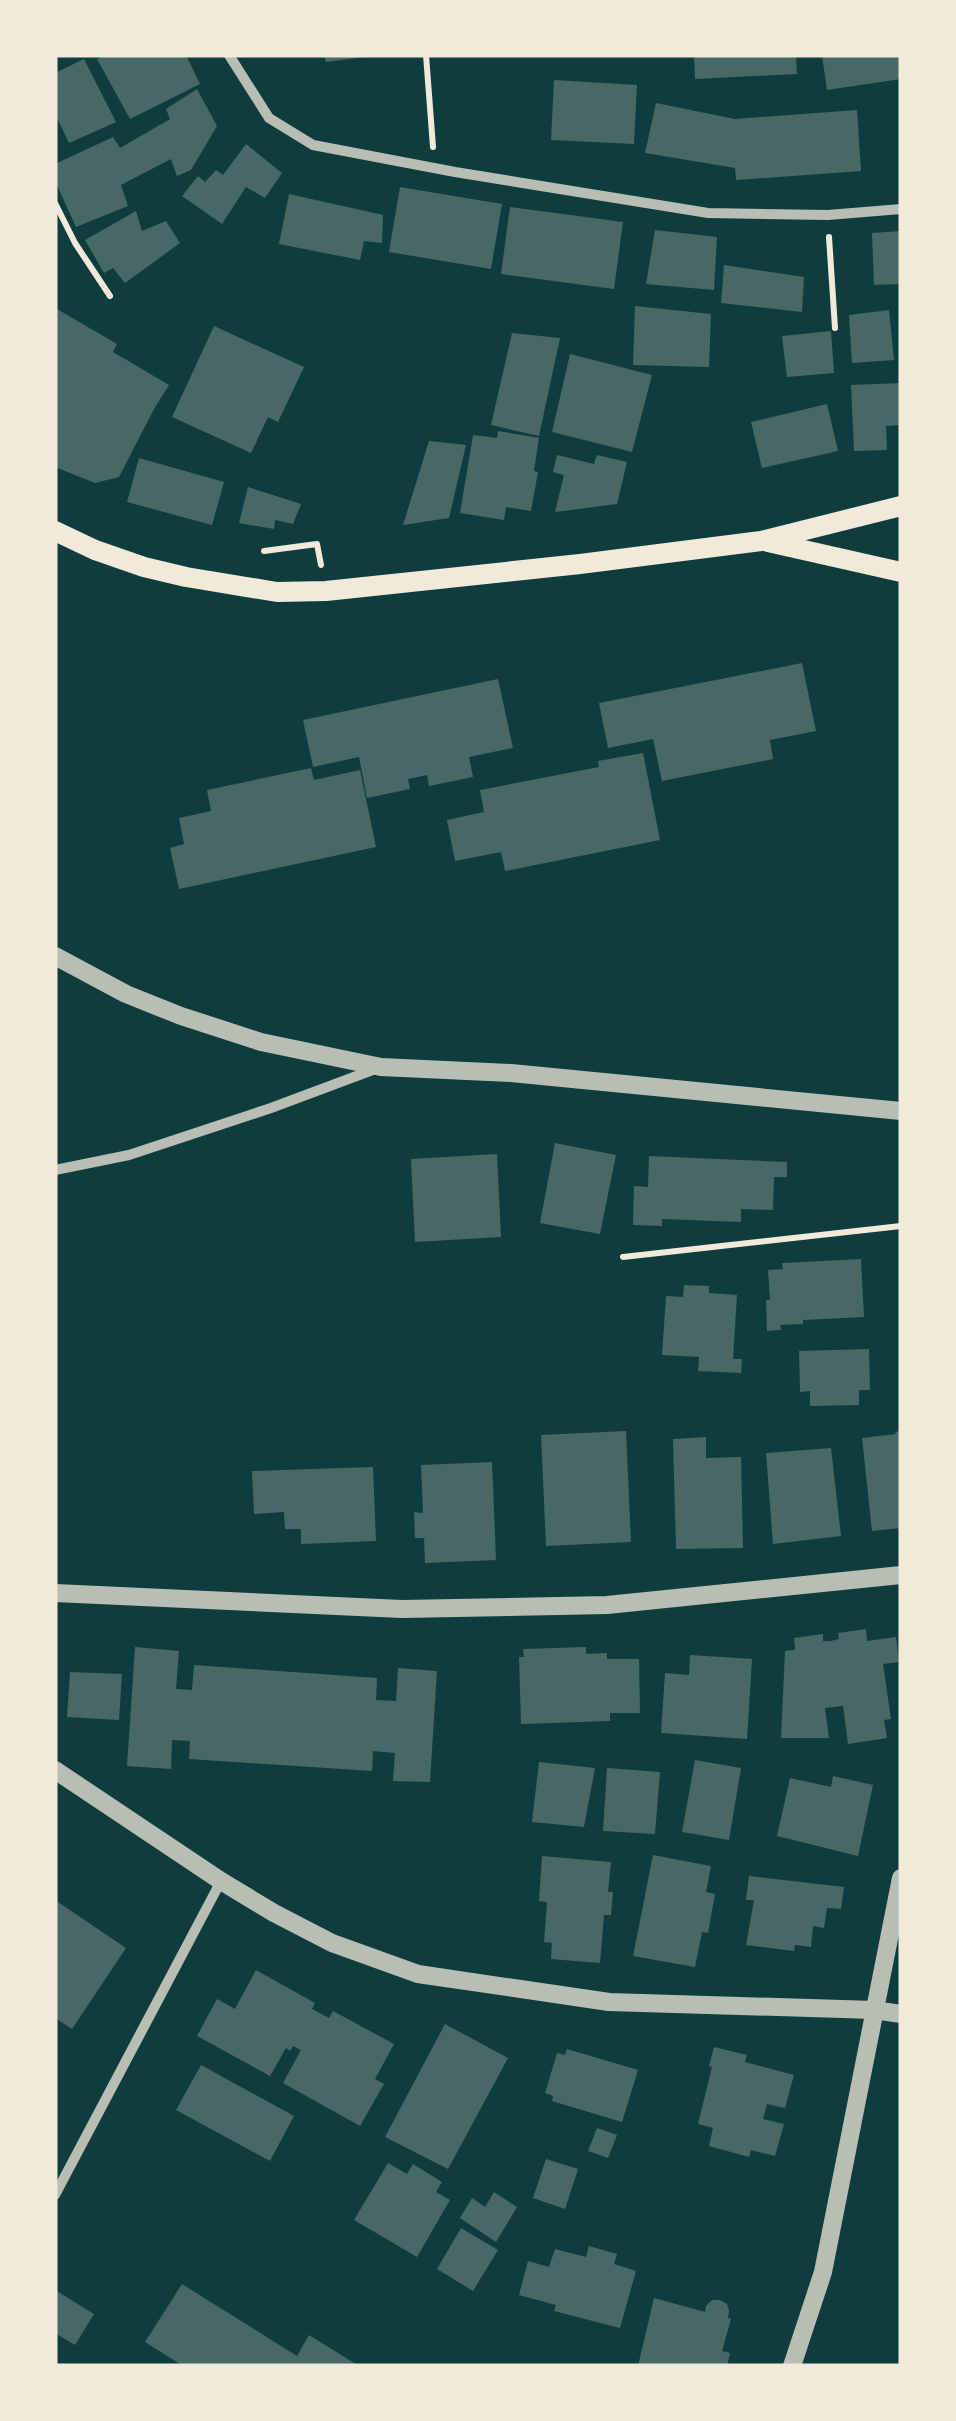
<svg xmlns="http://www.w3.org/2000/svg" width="956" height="2421" viewBox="0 0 956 2421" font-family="'Open Sans',sans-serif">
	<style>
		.building { fill: #486865 }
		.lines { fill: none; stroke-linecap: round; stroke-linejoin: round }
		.path { stroke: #f1e9da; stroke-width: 6 }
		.minor { stroke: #b8beb3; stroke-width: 10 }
		.tertiary { stroke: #b8beb3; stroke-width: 18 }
		.secondary { stroke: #f1e9da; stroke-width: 20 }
	</style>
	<rect width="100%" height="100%" fill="#0f3d3e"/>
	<path class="building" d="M 105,55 L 186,55 L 200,84 L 130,119 L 97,59 Z
		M 324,55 L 365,55 L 365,57 L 326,62 Z
		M 694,55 L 796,55 L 797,74 L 695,79 Z
		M 822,55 L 901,55 L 901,79 L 827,90 Z
		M 84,59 L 116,122 L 69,143 L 58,120 L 55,121 L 55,73 Z
		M 554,80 L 637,85 L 634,144 L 551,140 Z
		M 197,89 L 217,126 L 191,170 L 177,176 L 171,159 L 121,185 L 128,206 L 76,227 L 55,181 L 55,164 L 113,137 L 120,148 L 170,119 L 166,109 Z
		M 656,103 L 735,119 L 857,110 L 861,171 L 736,180 L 735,168 L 645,153 Z
		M 246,144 L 282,173 L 265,198 L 246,187 L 222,224 L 182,196 L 198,176 L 205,182 L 216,170 L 223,175 Z
		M 400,187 L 502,204 L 491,269 L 389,252 Z
		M 289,194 L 383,215 L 382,243 L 364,241 L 360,260 L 279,244 Z
		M 510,207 L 623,222 L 614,289 L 501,274 Z
		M 136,211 L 142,231 L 166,221 L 180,243 L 125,283 L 113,268 L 104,273 L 85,240 Z
		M 655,230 L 717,237 L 714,290 L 646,284 Z
		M 901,231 L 901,284 L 874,285 L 872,233 Z
		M 724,265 L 804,277 L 802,312 L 721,303 Z
		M 635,306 L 711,314 L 709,367 L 633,365 Z
		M 57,309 L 117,344 L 113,352 L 169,385 L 154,409 L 119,477 L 95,483 L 55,467 L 55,312 Z
		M 889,310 L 894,360 L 852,363 L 849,315 Z
		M 214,326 L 304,367 L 278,422 L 268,417 L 251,453 L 172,417 Z
		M 831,331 L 834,373 L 787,377 L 782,336 Z
		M 512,333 L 560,338 L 539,436 L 491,425 Z
		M 570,354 L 652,375 L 632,452 L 552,432 Z
		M 901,383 L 901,425 L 886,426 L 887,450 L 854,451 L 851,385 Z
		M 827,404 L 838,451 L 762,468 L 751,422 Z
		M 498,431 L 539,438 L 534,471 L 538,472 L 531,511 L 506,507 L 504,520 L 460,513 L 473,435 L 497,438 Z
		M 429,441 L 466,445 L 449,518 L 403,525 Z
		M 557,455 L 594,464 L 597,455 L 627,462 L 617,504 L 555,512 L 564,475 L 553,472 Z
		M 139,458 L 224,482 L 212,525 L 127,502 Z
		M 248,487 L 301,504 L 293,524 L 275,520 L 274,529 L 239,523 Z
		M 802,663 L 816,731 L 770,740 L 773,759 L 662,781 L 653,739 L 608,748 L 599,703 Z
		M 498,679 L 513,748 L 469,757 L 473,777 L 429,786 L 427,775 L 408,779 L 410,789 L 367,798 L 359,757 L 313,767 L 303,720 Z
		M 643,753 L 660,840 L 505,871 L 501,852 L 455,861 L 447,820 L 484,812 L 480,790 L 599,767 L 598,761 Z
		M 311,768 L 314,780 L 360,770 L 376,847 L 179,889 L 170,848 L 184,844 L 179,818 L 211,811 L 207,790 Z
		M 555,1143 L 616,1155 L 600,1234 L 540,1223 Z
		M 497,1154 L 501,1237 L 415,1242 L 411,1159 Z
		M 649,1156 L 787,1162 L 787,1177 L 774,1177 L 773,1210 L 741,1209 L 741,1222 L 662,1219 L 662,1226 L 633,1225 L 634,1186 L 648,1187 Z
		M 861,1259 L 864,1317 L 803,1320 L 803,1324 L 780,1325 L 781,1330 L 767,1331 L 766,1300 L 770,1300 L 768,1270 L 783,1269 L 782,1263 Z
		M 684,1285 L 709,1286 L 709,1293 L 737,1295 L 733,1359 L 742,1359 L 741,1373 L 698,1371 L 699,1357 L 662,1355 L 666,1296 L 683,1297 Z
		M 869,1349 L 870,1390 L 859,1390 L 859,1405 L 810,1406 L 810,1391 L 800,1392 L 799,1351 Z
		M 626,1431 L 631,1542 L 546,1546 L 541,1435 Z
		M 901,1431 L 901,1528 L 872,1531 L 862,1438 L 896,1434 L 895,1432 Z
		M 706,1437 L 706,1458 L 741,1457 L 743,1548 L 676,1549 L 673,1439 Z
		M 831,1448 L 841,1536 L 773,1544 L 766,1453 Z
		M 492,1462 L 496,1560 L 425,1563 L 424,1538 L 415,1538 L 414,1512 L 423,1513 L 421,1465 Z
		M 373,1467 L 376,1541 L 301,1544 L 301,1529 L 285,1529 L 284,1512 L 254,1514 L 252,1471 Z
		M 866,1629 L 867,1641 L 896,1637 L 899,1662 L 883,1664 L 891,1719 L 884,1720 L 887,1738 L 848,1744 L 843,1706 L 825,1708 L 829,1738 L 781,1738 L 785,1651 L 795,1650 L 794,1638 L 823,1634 L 823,1641 L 831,1641 L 839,1639 L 838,1633 Z
		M 135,1647 L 179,1651 L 176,1689 L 192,1690 L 194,1665 L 377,1678 L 376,1700 L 396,1701 L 398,1668 L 437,1671 L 430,1782 L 393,1781 L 395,1753 L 373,1751 L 372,1771 L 189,1759 L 190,1741 L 172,1740 L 171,1769 L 127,1766 Z
		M 586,1647 L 586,1654 L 607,1653 L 607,1659 L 639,1659 L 640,1713 L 610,1713 L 610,1721 L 521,1724 L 519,1657 L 524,1657 L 523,1649 Z
		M 690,1655 L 752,1659 L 747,1739 L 661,1733 L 665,1673 L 689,1675 Z
		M 70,1672 L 122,1674 L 119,1720 L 67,1717 Z
		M 695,1760 L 741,1768 L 729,1840 L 682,1832 Z
		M 539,1762 L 595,1768 L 584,1827 L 532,1822 Z
		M 607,1768 L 660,1772 L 655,1834 L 603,1831 Z
		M 833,1776 L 873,1785 L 858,1856 L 777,1836 L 790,1778 L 831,1787 Z
		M 653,1855 L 711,1866 L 706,1892 L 715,1894 L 708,1933 L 702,1932 L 695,1967 L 633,1956 Z
		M 542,1856 L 611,1862 L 608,1892 L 613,1892 L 611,1915 L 604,1915 L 600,1963 L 551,1959 L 552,1943 L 544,1942 L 547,1902 L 539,1901 Z
		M 749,1876 L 844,1887 L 841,1909 L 827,1908 L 824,1928 L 813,1926 L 811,1947 L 795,1945 L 794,1951 L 746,1945 L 754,1900 L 746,1900 Z
		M 55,1900 L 126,1948 L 72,2029 L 55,2018 Z
		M 256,1970 L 315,2003 L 312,2009 L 329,2018 L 333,2011 L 394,2044 L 375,2079 L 384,2084 L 360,2126 L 283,2083 L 301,2050 L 293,2046 L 290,2051 L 286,2048 L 270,2076 L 197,2036 L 217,1999 L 235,2009 Z
		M 445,2024 L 508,2058 L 448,2169 L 385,2137 Z
		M 714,2047 L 747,2055 L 745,2062 L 794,2075 L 785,2108 L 767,2104 L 763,2119 L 784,2124 L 775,2156 L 751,2150 L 749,2157 L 709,2146 L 713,2128 L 698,2124 L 712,2067 L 709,2066 Z
		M 567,2049 L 638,2070 L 622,2122 L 552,2101 L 553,2096 L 545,2093 L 557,2053 L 565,2055 Z
		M 201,2065 L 294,2116 L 270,2161 L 176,2110 Z
		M 597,2128 L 617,2135 L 608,2158 L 588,2151 Z
		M 546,2159 L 578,2169 L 565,2209 L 533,2198 Z
		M 388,2163 L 407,2174 L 413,2164 L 442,2182 L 436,2192 L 450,2200 L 417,2257 L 354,2220 Z
		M 494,2192 L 517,2207 L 496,2242 L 460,2218 L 472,2198 L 485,2207 Z
		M 461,2228 L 498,2250 L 473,2291 L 437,2269 Z
		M 589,2246 L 617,2254 L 614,2264 L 636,2271 L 620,2328 L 554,2311 L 556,2305 L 519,2295 L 528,2261 L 549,2267 L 555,2249 L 586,2257 Z
		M 182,2284 L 297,2356 L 309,2335 L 359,2366 L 183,2366 L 145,2342 Z
		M 55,2290 L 94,2314 L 75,2345 L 55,2333 Z
		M 654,2298 L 705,2312 L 706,2306 L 712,2300 L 720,2300 L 727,2304 L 729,2311 L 728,2318 L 731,2319 L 722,2351 L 730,2353 L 727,2366 L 638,2366 Z"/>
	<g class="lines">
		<path class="path" d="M 426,55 L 433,147
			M 55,203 L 75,243 L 110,296
			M 829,237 L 835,328
			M 264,551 L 317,544 L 321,565
			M 623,1257 L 901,1226"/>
		<path class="minor" d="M 229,55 L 269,118 L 313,145 L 455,172 L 708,213 L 828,215 L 901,209
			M 55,1170 L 129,1155 L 271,1108 L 378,1068
			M 55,2195 L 221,1881"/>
		<path class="tertiary" d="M 55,956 L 126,994 L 181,1016 L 261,1042 L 381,1067 L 511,1073 L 901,1111
			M 55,1593 L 402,1609 L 607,1605 L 901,1575
			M 55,1770 L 221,1881 L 274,1913 L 332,1943 L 418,1974 L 609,2002 L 874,2010 L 901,2014
			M 792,2366 L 823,2272 L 901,1878"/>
		<path class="secondary" d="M 55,531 L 95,550 L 144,567 L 186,577 L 277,592 L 326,591 L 580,564 L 761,541 L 901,506
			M 768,542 L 901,572"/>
	</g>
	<rect width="956" height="2421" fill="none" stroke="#f1e9da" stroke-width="115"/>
</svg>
